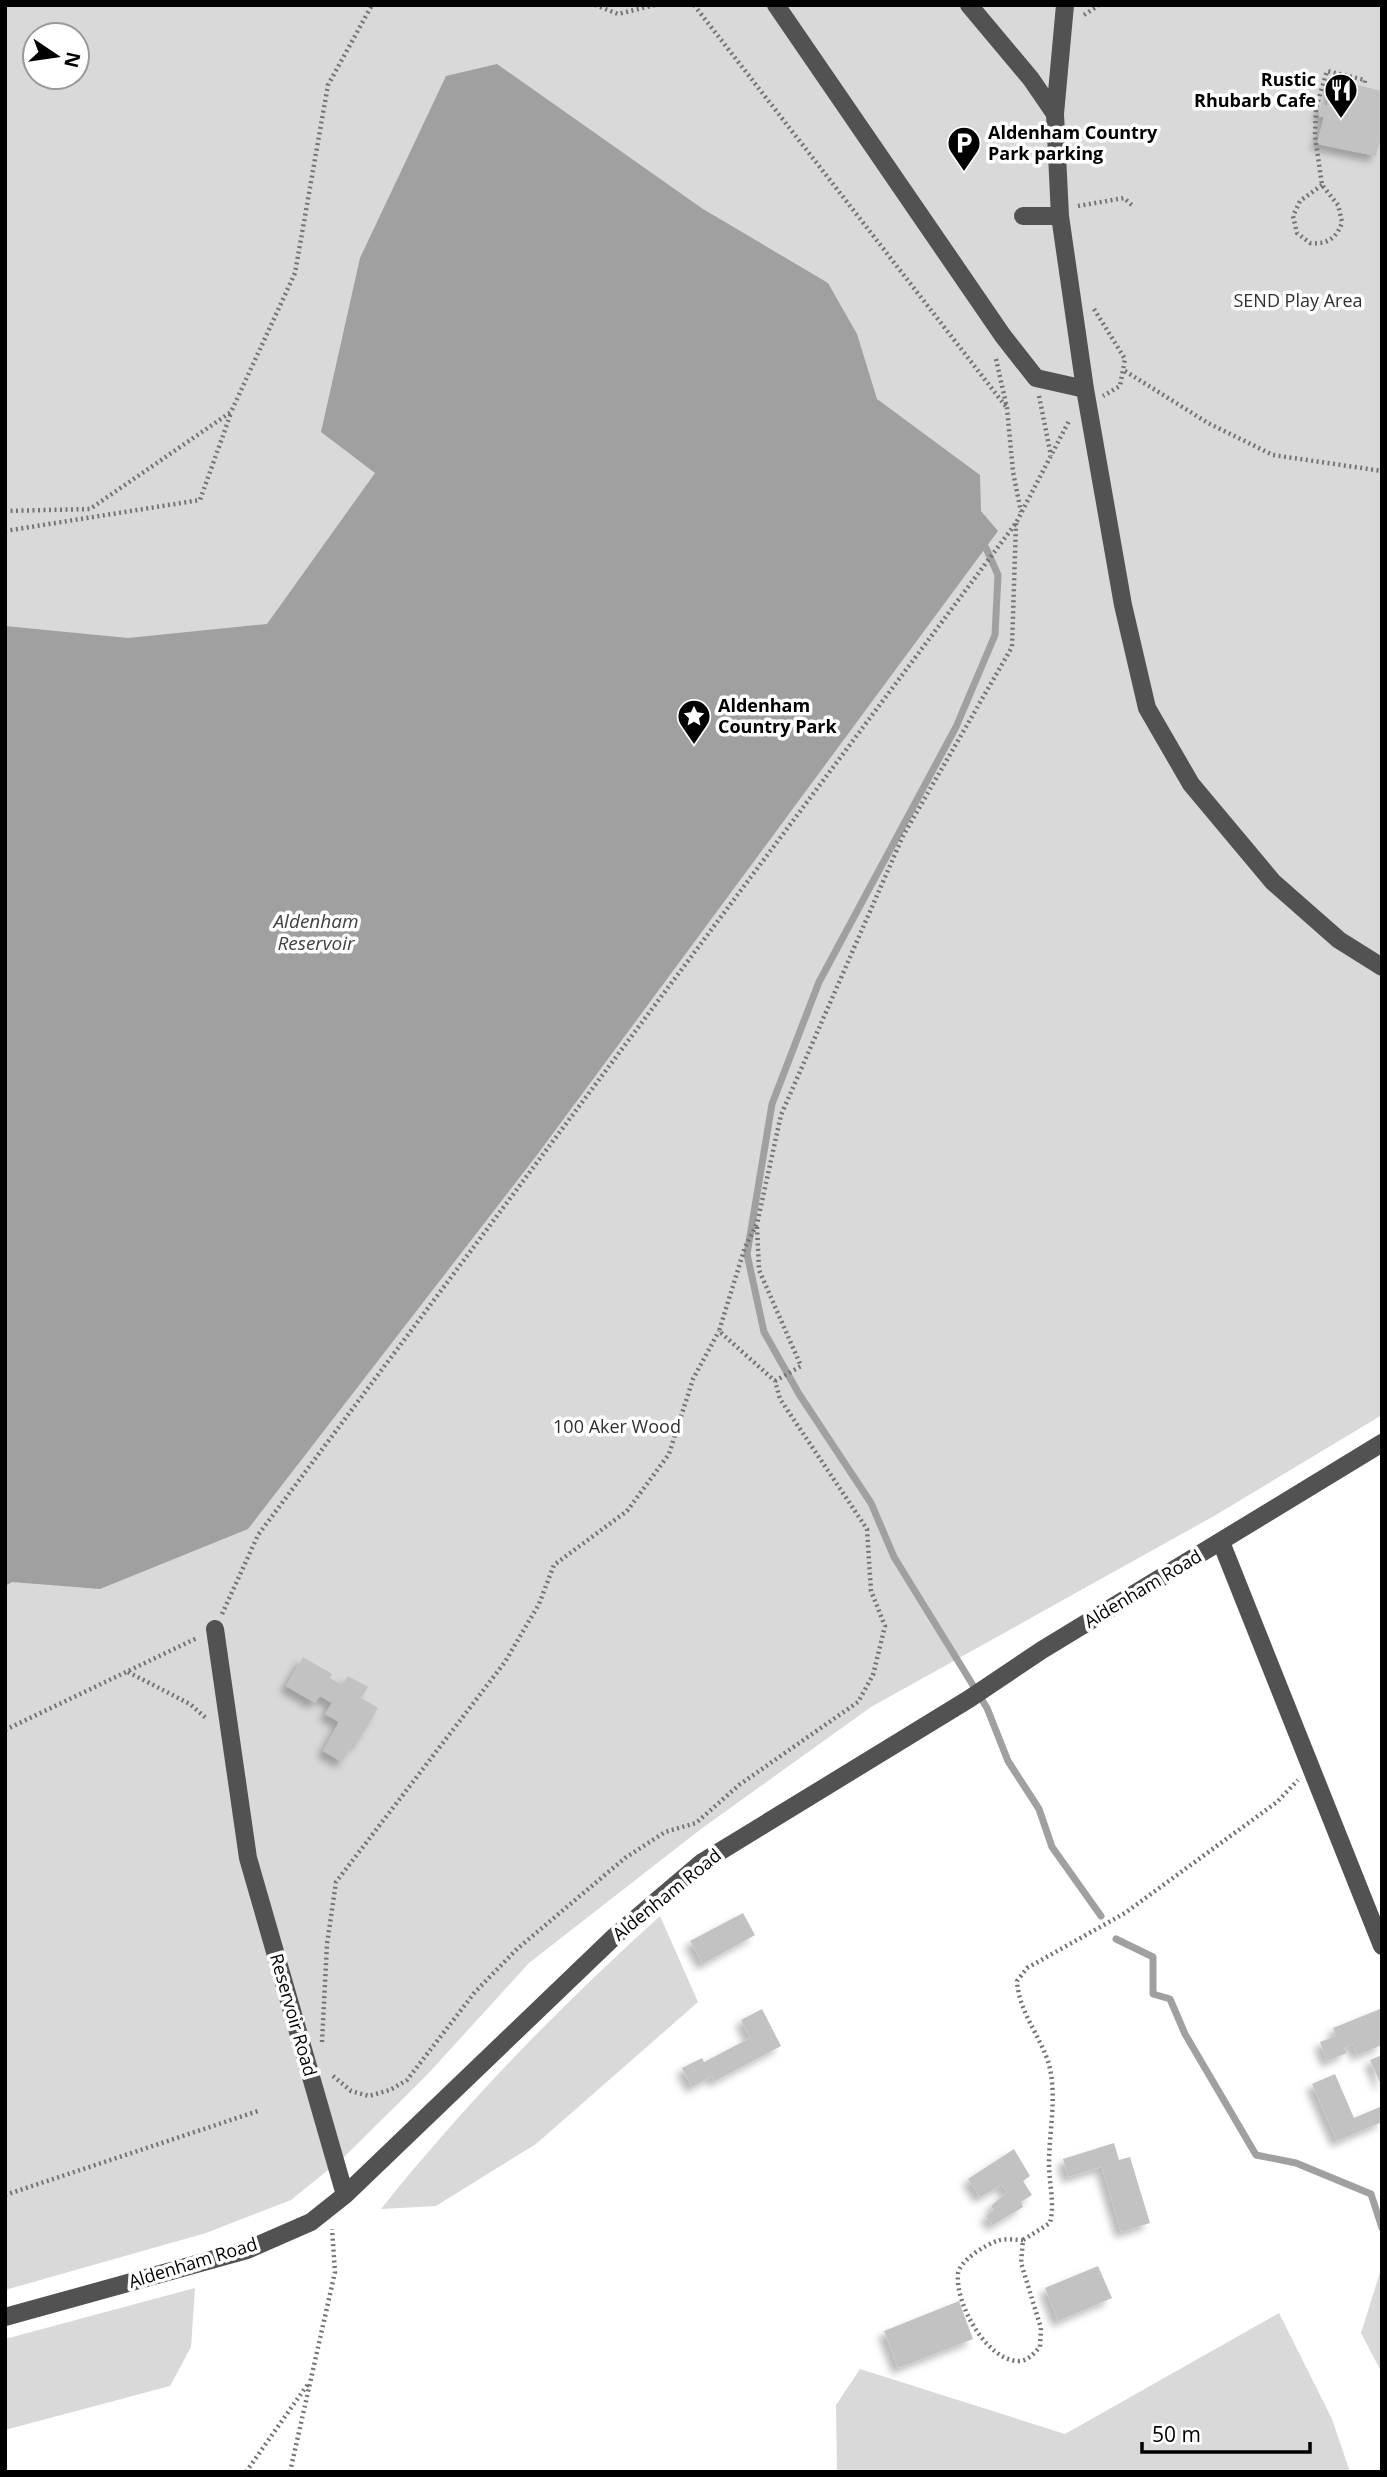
<svg xmlns="http://www.w3.org/2000/svg" width="1387" height="2477" viewBox="0 0 1387 2477" font-family="'Open Sans',sans-serif">
	<style>
		.green { fill: #d9d9d9; fill-rule: evenodd }
		.water { fill: #a0a0a0 }
		.lines { fill: none; stroke-linecap: round; stroke-linejoin: round }
		.stream { stroke: #a0a0a0; stroke-width: 7 }
		.building { fill: #c2c2c2; filter: url(#shadow) }
		.path { stroke: #747474; stroke-width: 4.5; stroke-dasharray: 2 3.5; stroke-linecap: butt }
		.minor { stroke: #525252; stroke-width: 18 }
		.labels { text-anchor: middle; stroke-width: 7; stroke-linejoin: round; paint-order: stroke }
		.poi-label { font-size: 18px; font-weight: bold; fill: #000; stroke: #fff; text-anchor: start }
		.park-label { font-size: 18px; fill: #303030; stroke: #fff }
		.street-label { font-size: 18px; fill: #000; stroke: #fff }
		.water-label { font-size: 19px; font-style: italic; fill: #414141; stroke: #fff }
	</style>
	<defs>
		<filter id="shadow"><feDropShadow dx="-6" dy="6" stdDeviation="3.5" flood-color="#0004"/></filter>
	</defs>
	<rect width="100%" height="100%" fill="#fff"/>
	<path class="green" d="M 5,5 L 1382,5 L 1382,1415 L 1214,1516 L 871,1707 L 701,1829 L 529,1963 L 426,2076 L 344,2157 L 291,2200 L 206,2233 L 5,2290 ZM 35,35 L 77,35 L 77,77 L 35,77 Z
		M 660,1916 L 698,2002 L 536,2144 L 436,2206 L 381,2209 C 466,2103 559,2007 660,1916 Z
		M 1382,2266 L 1382,2373 L 1361,2333 Z
		M 195,2288 L 191,2347 L 170,2386 L 5,2430 L 5,2339 Z
		M 1279,2313 L 1332,2419 L 1350,2472 L 837,2472 L 836,2405 L 860,2369 L 1065,2434 Z"/>
	<path class="water" d="M 497,64 L 703,209 L 828,283 L 857,334 L 877,399 L 980,475 L 981,511 L 998,531 L 537,1155 L 248,1529 L 100,1589 L 12,1582 L 5,1586 L 5,626 L 128,638 L 267,624 L 375,473 L 321,432 L 360,258 L 446,76 Z"/>
	<g class="lines">
		<path class="stream" d="M 986,548 L 998,575 L 995,635 L 956,727 L 819,982 L 772,1104 L 747,1254 L 764,1332 L 799,1394 L 871,1503 L 894,1557 L 987,1708 L 1008,1761 L 1039,1809 L 1052,1847 L 1101,1916
			M 1116,1939 L 1153,1957 L 1153,1994 L 1170,1999 L 1185,2034 L 1256,2155 L 1296,2163 L 1371,2194 L 1382,2228"/>
	</g>
	<path class="building" d="M 1334,79 L 1382,91 L 1382,134 L 1376,156 L 1317,144 L 1324,117 L 1319,116 L 1321,104 L 1327,106 Z
		M 303,1657 L 332,1674 L 330,1678 L 342,1685 L 348,1676 L 368,1687 L 361,1698 L 378,1708 L 356,1745 L 353,1743 L 342,1762 L 323,1751 L 339,1722 L 325,1714 L 332,1703 L 320,1696 L 315,1703 L 286,1686 Z
		M 743,1913 L 755,1935 L 703,1964 L 690,1941 Z
		M 762,2009 L 781,2046 L 715,2081 L 712,2076 L 692,2087 L 682,2068 L 702,2058 L 704,2062 L 750,2038 L 741,2020 Z
		M 1380,2009 L 1382,2045 L 1357,2055 L 1353,2044 L 1344,2048 L 1347,2053 L 1327,2061 L 1320,2042 L 1336,2036 L 1333,2028 Z
		M 1382,2055 L 1382,2087 L 1370,2060 Z
		M 1335,2074 L 1354,2118 L 1382,2106 L 1382,2122 L 1337,2141 L 1312,2084 Z
		M 1114,2143 L 1119,2160 L 1130,2157 L 1150,2223 L 1121,2232 L 1102,2167 L 1068,2177 L 1063,2159 Z
		M 1014,2149 L 1030,2176 L 1023,2181 L 1032,2195 L 1021,2202 L 1023,2207 L 993,2225 L 986,2216 L 994,2210 L 991,2206 L 1007,2192 L 1002,2185 L 980,2197 L 968,2179 Z
		M 1098,2266 L 1112,2298 L 1058,2321 L 1045,2288 Z
		M 959,2301 L 973,2339 L 898,2368 L 884,2331 Z"/>
	<g class="lines">
		<path class="path" d="M 595,5 L 618,14 L 655,5
			M 694,5 L 1007,408
			M 1084,15 L 1099,5
			M 1322,185 L 1300,201 L 1293,216 L 1297,233 L 1310,243 C 1327,245 1337,238 1342,222 L 1338,205 L 1322,185 L 1315,136 L 1316,108 L 1327,71 L 1365,80 L 1364,86
			M 1078,206 L 1124,198 L 1134,207
			M 1094,309 L 1125,359 L 1120,386 L 1103,396
			M 996,359 L 1007,408 L 1013,472 L 1021,512
			M 1125,371 L 1208,423 L 1273,455 L 1382,471
			M 1039,396 L 1051,456
			M 5,511 L 90,509 L 231,412 L 295,273 L 328,85 L 372,5
			M 5,531 L 200,500 L 231,413
			M 757,1227 L 759,1270 L 801,1366 L 775,1381
			M 222,1614 L 258,1535 L 1016,523 L 1070,419
			M 128,1672 L 190,1704 L 207,1719
			M 5,1730 L 197,1638
			M 322,2042 L 327,1944 L 336,1882 L 505,1662 L 539,1604 L 554,1565 L 627,1511 L 669,1454 L 693,1379 L 719,1331
			M 333,2076 L 351,2091 L 369,2096 L 390,2090 L 407,2080 L 475,1992 L 517,1949 L 625,1858 L 665,1832 L 696,1823 L 739,1785 L 858,1702 L 873,1675 L 885,1626 L 871,1591 L 867,1529 L 780,1399 L 775,1381 L 719,1331 L 745,1247 L 757,1224 L 781,1115 L 903,836 L 1012,647 L 1016,523
			M 5,2195 L 258,2111
			M 1023,2240 C 1016,2240 1004,2238 997,2241 C 985,2245 959,2261 958,2274 C 955,2303 986,2360 1018,2361 C 1028,2361 1033,2354 1040,2347 L 1041,2328 L 1021,2263 L 1023,2240 L 1050,2223 C 1055,2202 1049,2185 1049,2164 C 1049,2130 1058,2094 1048,2061 C 1038,2033 1019,2011 1017,1981 L 1027,1968 L 1125,1913 L 1277,1802 L 1298,1780
			M 246,2472 L 308,2384
			M 290,2472 L 335,2272 L 332,2229"/>
		<path class="minor" d="M 776,5 L 1003,336 L 1036,378 L 1085,389
			M 969,5 L 1031,79 L 1055,114
			M 1065,5 L 1055,114 L 1060,216 L 1085,389 L 1123,605 L 1147,708 L 1191,784 L 1273,882 L 1339,940 L 1382,967
			M 1023,216 L 1060,216
			M 1221,1542 L 1382,1946
			M 215,1629 L 248,1858 L 345,2195
			M 5,2317 L 247,2250 L 311,2222 L 345,2195 L 615,1936 L 701,1863 L 969,1699 L 1042,1650 L 1382,1443"/>
	</g>
	<defs>
		<symbol id="restaurant-pin" viewBox="-11 -11 22 30"><path d="M0 17L-7.5 6A9.5 9.5 0 1 1 7.5 6Z" fill="#000" stroke="#fff"/><path d="M-5-6h1v4h1v-4h1v4h1v-4h1v5L-1.5 .5V6h-2V.5L-5-1ZM5-6V6H3V1.5H1.5Q1.5-4 5-6Z" fill="#fff"/></symbol>
		<symbol id="parking-pin" viewBox="-11 -11 22 30"><path d="M0 17L-7.5 6A9.5 9.5 0 1 1 7.5 6Z" fill="#000" stroke="#fff"/><path d="M-3.5-5.5H1a3.5 3.5 0 0 1 0 7H-1V5.5H-3.5ZM-1-3.4V-.6H.8a1.4 1.4 0 0 0 0-2.8Z" fill="#fff"/></symbol>
		<symbol id="sight-pin" viewBox="-11 -11 22 30"><path d="M0 17L-7.5 6A9.5 9.5 0 1 1 7.5 6Z" fill="#000" stroke="#fff"/><path d="M0-6L1.8-2.2L6-1.7L2.9 1.2L3.7 5.4L0 3.3L-3.7 5.4L-2.9 1.2L-6-1.7L-1.8-2.2Z" fill="#fff"/></symbol>
	</defs>
	<g fill-rule="evenodd">
		<use href="#restaurant-pin" x="1322" y="71" width="38" height="52"/>
		<use href="#parking-pin" x="945" y="124" width="38" height="52"/>
		<use href="#sight-pin" x="675" y="697" width="38" height="52"/>
	</g>
	<g class="labels">
		<g class="poi-label">
			<text x="1316" y="86" text-anchor="end">Rustic<tspan x="1316" dy="21">Rhubarb Cafe</tspan></text>
			<text x="988" y="139">Aldenham Country<tspan x="988" dy="21">Park parking</tspan></text>
			<text x="718" y="712">Aldenham<tspan x="718" dy="21">Country Park</tspan></text>
		</g>
		<g class="park-label">
			<text x="1298" y="307">SEND Play Area</text>
			<text x="617" y="1433">100 Aker Wood</text>
		</g>
		<g class="street-label">
			<text transform="translate(1143 1589) rotate(-31)" y="6">Aldenham Road</text>
			<text transform="translate(667 1895) rotate(-39)" y="6">Aldenham Road</text>
			<text transform="translate(293 2015) rotate(74)" y="6">Reservoir Road</text>
			<text transform="translate(193 2263) rotate(-17)" y="6">Aldenham Road</text>
		</g>
		<g class="water-label">
			<text x="316" y="928">Aldenham<tspan x="316" dy="22">Reservoir</tspan></text>
		</g>
	</g>
	<rect width="1387" height="2477" fill="none" stroke="#000000" stroke-width="14"/>
	<g transform="translate(56 56) rotate(103)"><circle r="33" fill="#ffffff" stroke="#999999" stroke-width="2"/>
	<path d="M0-5L12 26L0 18L-12 26Z" fill="#000000"/>
	<text y="-10" font-size="19" font-weight="bold" text-anchor="middle" fill="#000000">N</text>
	</g>
	<path d="M1142 2442v10h168v-10" fill="none" stroke="#000000" stroke-width="3.5"/>
	<text x="1152" y="2442" font-size="21" fill="#000000" stroke="#ffffff" stroke-width="5" paint-order="stroke">50 m</text>
</svg>
